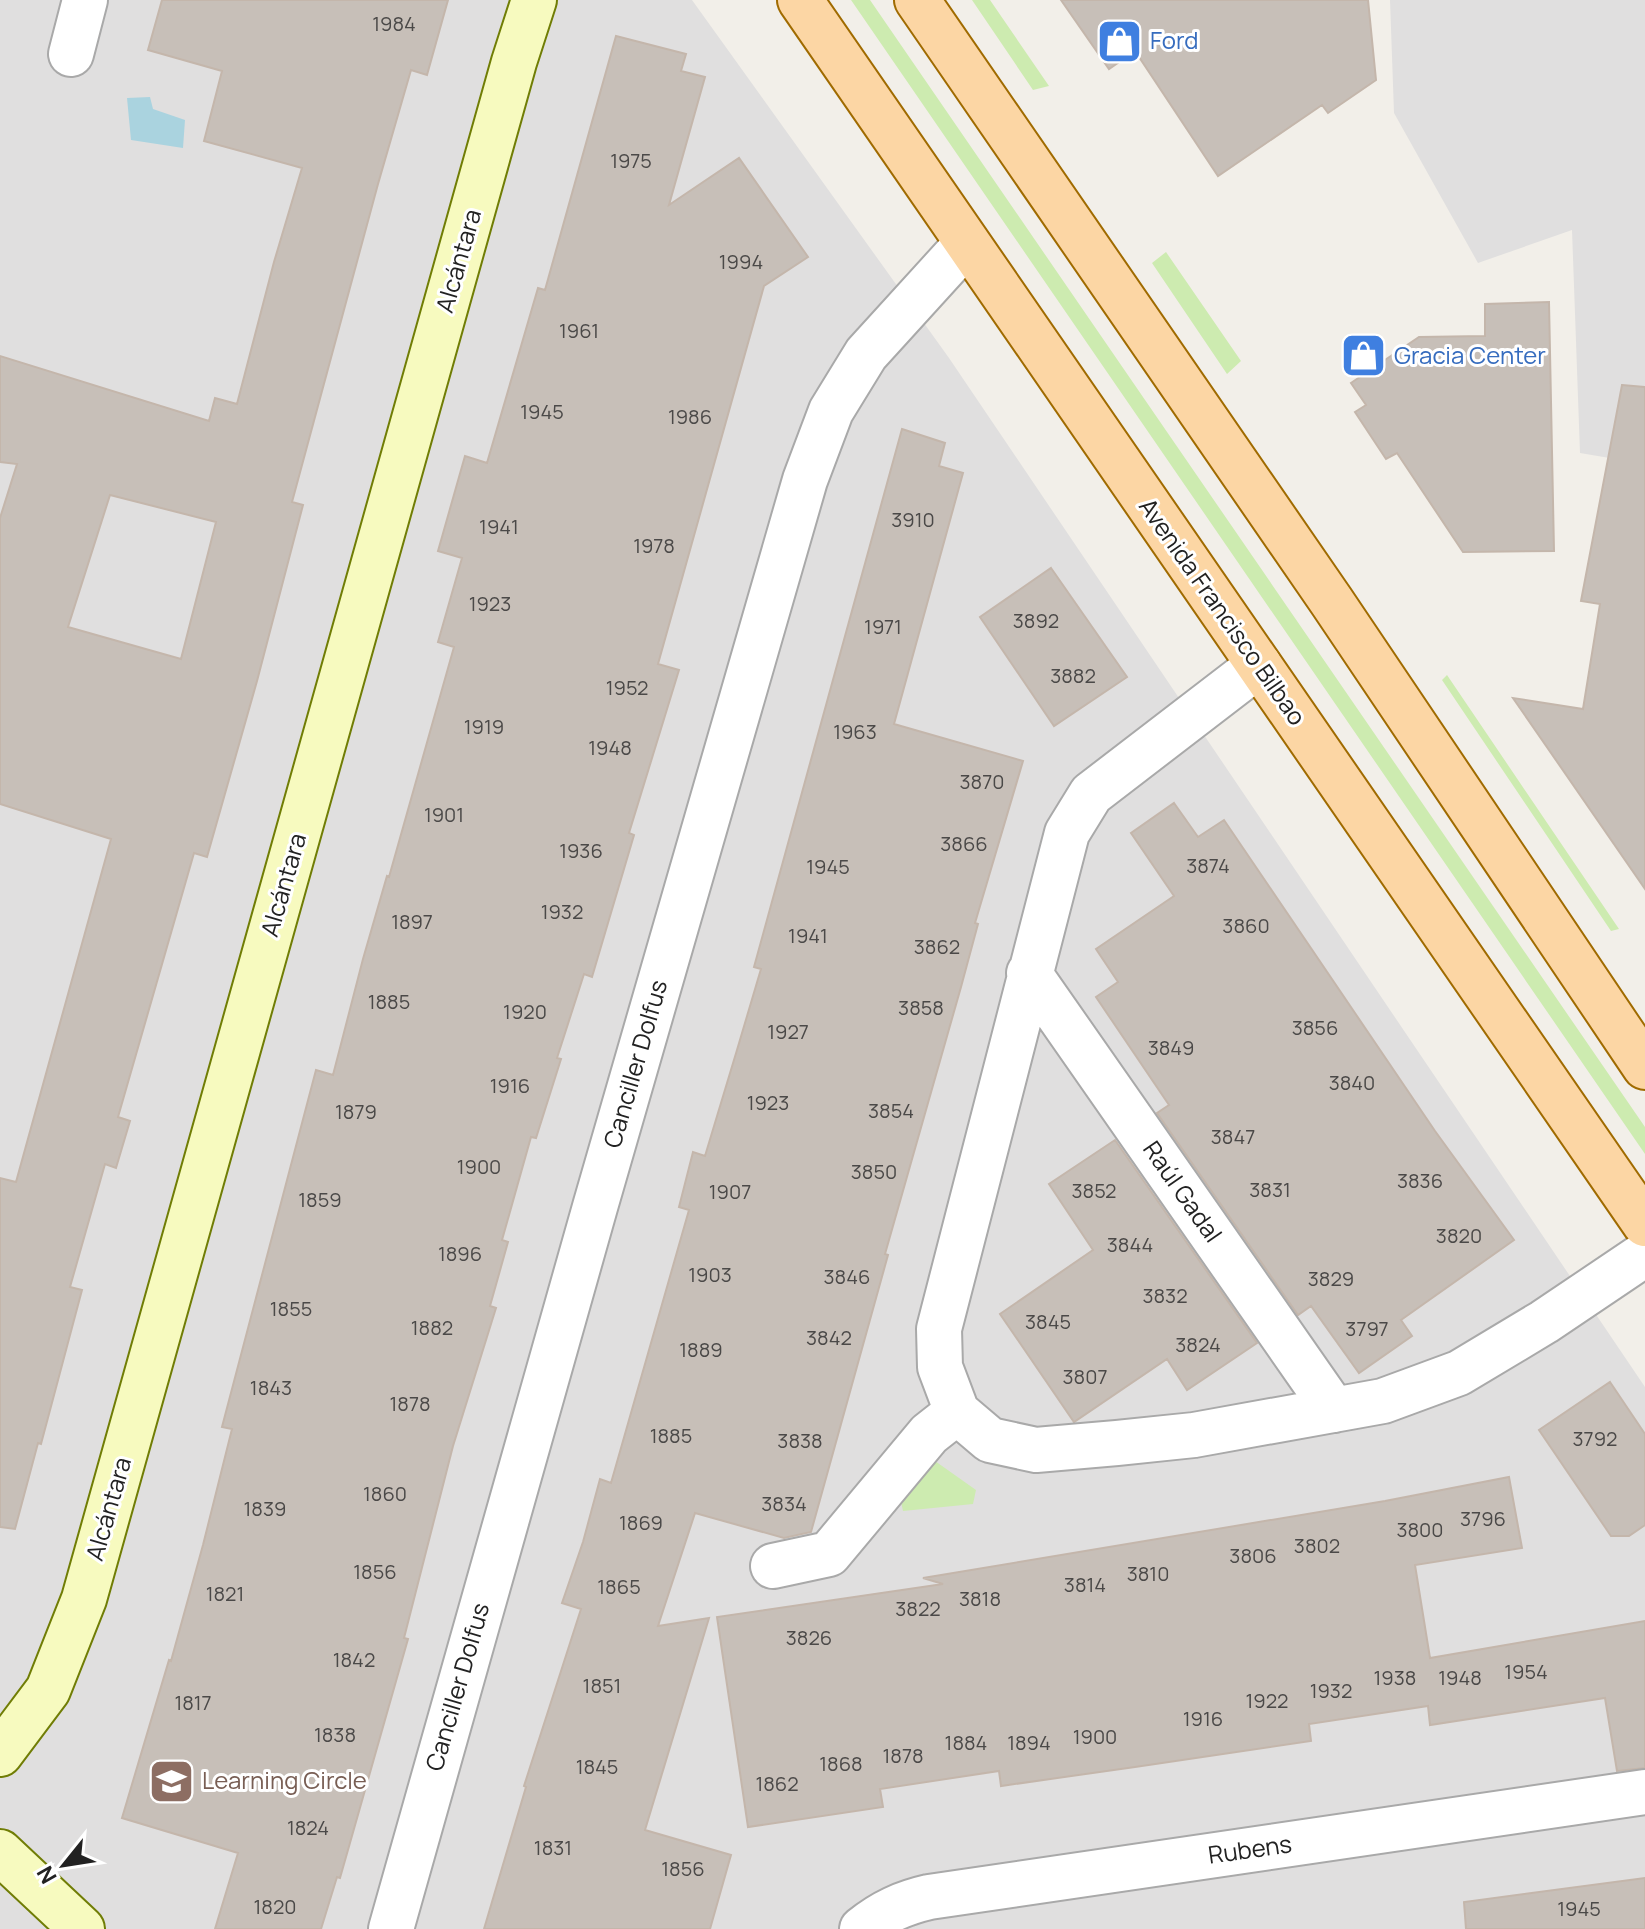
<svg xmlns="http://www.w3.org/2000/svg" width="1645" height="1929" viewBox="0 0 1645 1929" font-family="Manrope,sans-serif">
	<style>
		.residential { fill: #e0dfdf }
		.grass { fill: #cdebb0 }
		.water { fill: #aad3df }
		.building { fill: #c7bfb8; stroke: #c4b6ab; stroke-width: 2; fill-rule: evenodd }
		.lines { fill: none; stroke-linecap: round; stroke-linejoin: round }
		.street-casing { stroke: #a9a9a9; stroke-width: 48 }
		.secondary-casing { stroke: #707d05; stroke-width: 48 }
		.primary-casing { stroke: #a06b00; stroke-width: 48 }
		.street { stroke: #fff; stroke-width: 44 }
		.secondary { stroke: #f7fabf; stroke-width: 44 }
		.primary { stroke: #fcd6a4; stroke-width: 44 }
		.labels { text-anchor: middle; stroke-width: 6; stroke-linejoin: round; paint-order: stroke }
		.number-label { font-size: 20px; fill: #4b4948 }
		.shop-label { font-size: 24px; fill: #366cbe; stroke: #fff; text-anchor: start }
		.street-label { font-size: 24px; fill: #222; stroke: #fff }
		.education-label { font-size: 24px; fill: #785e54; stroke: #fff; text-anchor: start }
	</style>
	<rect width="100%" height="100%" fill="#f2efe9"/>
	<path class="residential" d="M 0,0 L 692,0 L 949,358 L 1645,1387 L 1645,1929 L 0,1929 Z
		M 1390,0 L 1645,0 L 1645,464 L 1580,453 L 1572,230 L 1478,263 L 1394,113 Z"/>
	<path class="grass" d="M 851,0 L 870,0 L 1645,1127 L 1645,1154 Z
		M 972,0 L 990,0 L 1049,86 L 1033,90 Z
		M 1166,252 L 1241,361 L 1227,374 L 1152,263 Z
		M 1447,675 L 1619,929 L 1611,931 L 1442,680 Z
		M 935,1461 L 976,1490 L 973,1504 L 903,1511 L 900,1497 L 924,1462 Z"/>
	<path class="water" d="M 150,97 L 153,109 L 185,120 L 183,148 L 131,140 L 127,98 Z"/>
	<path class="building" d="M 162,0 L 448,0 L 427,75 L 411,70 L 378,184 L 292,502 L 303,505 L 257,681 L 207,857 L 194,853 L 118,1117 L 130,1121 L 116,1168 L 105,1164 L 70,1287 L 82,1290 L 41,1444 L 38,1443 L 15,1529 L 0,1527 L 0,1178 L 16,1182 L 111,839 L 0,804 L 0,518 L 17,464 L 0,462 L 0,356 L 209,421 L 215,398 L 237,404 L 274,262 L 302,168 L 204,141 L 222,71 L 148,50 ZM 110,495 L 216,522 L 181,659 L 68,627 Z
		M 1061,0 L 1368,0 L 1376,80 L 1328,113 L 1322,105 L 1218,176 L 1135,51 L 1109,69 Z
		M 616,36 L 686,54 L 681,71 L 705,77 L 669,205 L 739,158 L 808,257 L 764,286 L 658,664 L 679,670 L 629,833 L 634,835 L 592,977 L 584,974 L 557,1058 L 561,1059 L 536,1138 L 531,1137 L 502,1240 L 508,1242 L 490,1306 L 496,1308 L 453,1446 L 404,1638 L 408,1639 L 340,1878 L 337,1877 L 321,1929 L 215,1929 L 238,1853 L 122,1818 L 169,1660 L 171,1661 L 203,1545 L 232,1429 L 222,1427 L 316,1070 L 333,1075 L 363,959 L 387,876 L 389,877 L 454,647 L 438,642 L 462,558 L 438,551 L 465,456 L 487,463 L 538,288 L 545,290 Z
		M 1549,302 L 1554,551 L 1463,552 L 1397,453 L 1386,459 L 1355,412 L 1366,405 L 1351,383 L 1419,337 L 1485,336 L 1485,304 Z
		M 1622,385 L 1645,387 L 1645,889 L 1513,698 L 1583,709 L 1600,604 L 1581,601 Z
		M 902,429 L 945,443 L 939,466 L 963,473 L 894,724 L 1023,761 L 975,923 L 978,924 L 961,987 L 885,1254 L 888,1255 L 811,1532 L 784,1538 L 695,1513 L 658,1626 L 709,1618 L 645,1830 L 731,1855 L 710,1929 L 484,1929 L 526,1787 L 524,1786 L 581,1609 L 562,1603 L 583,1542 L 600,1479 L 611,1483 L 689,1210 L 679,1207 L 693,1152 L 705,1156 L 737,1050 L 761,969 L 754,967 Z
		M 1051,568 L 1127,677 L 1054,726 L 980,617 Z
		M 1174,803 L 1198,837 L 1224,820 L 1435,1131 L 1514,1240 L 1401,1320 L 1412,1336 L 1359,1373 L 1311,1306 L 1298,1315 L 1157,1113 L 1169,1105 L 1096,997 L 1118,982 L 1096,949 L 1174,896 L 1131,833 Z
		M 1115,1140 L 1257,1343 L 1187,1390 L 1167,1359 L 1074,1422 L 1000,1314 L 1093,1250 L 1049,1184 Z
		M 1610,1382 L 1645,1434 L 1645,1525 L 1629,1536 L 1611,1536 L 1539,1430 Z
		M 1509,1477 L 1522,1548 L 1415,1565 L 1430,1658 L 1645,1621 L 1645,1768 L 1617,1771 L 1605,1698 L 1430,1725 L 1428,1706 L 1309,1724 L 1311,1741 L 1135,1767 L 1001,1786 L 999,1771 L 880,1789 L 883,1807 L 748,1827 L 717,1617 L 943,1584 L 923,1578 L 1385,1501 Z
		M 1645,1878 L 1645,1929 L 1466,1929 L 1464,1902 Z"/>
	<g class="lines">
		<defs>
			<path id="street" d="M 71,54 L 85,0
				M 1259,665 L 1091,794 L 1067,833 L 939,1329 L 940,1367 L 957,1412 L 990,1440 L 1036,1450 L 1117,1443 L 1194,1435 L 1383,1401 L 1459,1373 L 1544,1322 L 1645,1254
				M 1029,973 L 1334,1410
				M 773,1566 L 829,1554 L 929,1434 L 957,1412
				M 391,1929 L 595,1207 L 805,480 L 831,411 L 866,354 L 967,243
				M 862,1929 C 883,1912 903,1903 929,1897 L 1645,1792"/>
			<path id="secondary" d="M 0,1754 L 48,1690 L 84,1599 L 514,62 L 534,0
				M 0,1852 L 82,1929"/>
			<path id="primary" d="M 800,0 L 1645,1224
				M 917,0 L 1332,602 L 1645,1067"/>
		</defs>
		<use href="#street" class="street-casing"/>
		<use href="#secondary" class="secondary-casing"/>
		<use href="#primary" class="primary-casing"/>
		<use href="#street" class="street"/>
		<use href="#secondary" class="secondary"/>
		<use href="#primary" class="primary"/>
	</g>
	<defs>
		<symbol id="shop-square" viewBox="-11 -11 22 22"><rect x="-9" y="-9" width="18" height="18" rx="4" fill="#3f7fe0" stroke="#fff"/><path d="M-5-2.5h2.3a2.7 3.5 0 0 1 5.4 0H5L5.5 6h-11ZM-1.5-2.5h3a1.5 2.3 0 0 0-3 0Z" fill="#fff"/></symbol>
		<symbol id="school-square" viewBox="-11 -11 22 22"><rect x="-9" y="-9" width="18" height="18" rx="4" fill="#8d6e63" stroke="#fff"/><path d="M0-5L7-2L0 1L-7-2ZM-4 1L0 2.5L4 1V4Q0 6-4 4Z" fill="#fff"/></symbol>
	</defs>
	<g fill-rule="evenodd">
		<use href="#shop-square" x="1094" y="16" width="51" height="51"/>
		<use href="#shop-square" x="1338" y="330" width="51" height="51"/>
		<use href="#school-square" x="146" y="1756" width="51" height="51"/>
	</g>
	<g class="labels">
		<g class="number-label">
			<text x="394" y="31">1984</text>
			<text x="631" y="168">1975</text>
			<text x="741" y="269">1994</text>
			<text x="579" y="338">1961</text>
			<text x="542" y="419">1945</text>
			<text x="690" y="424">1986</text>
			<text x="913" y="527">3910</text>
			<text x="499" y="534">1941</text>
			<text x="654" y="553">1978</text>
			<text x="490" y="611">1923</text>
			<text x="1036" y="628">3892</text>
			<text x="883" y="634">1971</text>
			<text x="1073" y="683">3882</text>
			<text x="627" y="695">1952</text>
			<text x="484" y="734">1919</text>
			<text x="855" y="739">1963</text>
			<text x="610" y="755">1948</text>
			<text x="982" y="789">3870</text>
			<text x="444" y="822">1901</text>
			<text x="964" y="851">3866</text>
			<text x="581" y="858">1936</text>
			<text x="1208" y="873">3874</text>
			<text x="828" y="874">1945</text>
			<text x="562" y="919">1932</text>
			<text x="412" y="929">1897</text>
			<text x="1246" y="933">3860</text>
			<text x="808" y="943">1941</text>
			<text x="937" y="954">3862</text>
			<text x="389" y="1009">1885</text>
			<text x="921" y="1015">3858</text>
			<text x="525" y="1019">1920</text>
			<text x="1315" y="1035">3856</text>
			<text x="788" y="1039">1927</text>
			<text x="1171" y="1055">3849</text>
			<text x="1352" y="1090">3840</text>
			<text x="510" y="1093">1916</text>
			<text x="768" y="1110">1923</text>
			<text x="891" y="1118">3854</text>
			<text x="356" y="1119">1879</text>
			<text x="1233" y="1144">3847</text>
			<text x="479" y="1174">1900</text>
			<text x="874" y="1179">3850</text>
			<text x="1420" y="1188">3836</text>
			<text x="1270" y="1197">3831</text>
			<text x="1094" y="1198">3852</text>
			<text x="730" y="1199">1907</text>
			<text x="320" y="1207">1859</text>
			<text x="1459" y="1243">3820</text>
			<text x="1130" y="1252">3844</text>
			<text x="460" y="1261">1896</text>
			<text x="710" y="1282">1903</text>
			<text x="847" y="1284">3846</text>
			<text x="1331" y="1286">3829</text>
			<text x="1165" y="1303">3832</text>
			<text x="291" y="1316">1855</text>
			<text x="1048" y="1329">3845</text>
			<text x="432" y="1335">1882</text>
			<text x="1367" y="1336">3797</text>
			<text x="829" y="1345">3842</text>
			<text x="1198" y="1352">3824</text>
			<text x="701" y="1357">1889</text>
			<text x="1085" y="1384">3807</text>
			<text x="271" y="1395">1843</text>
			<text x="410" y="1411">1878</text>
			<text x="671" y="1443">1885</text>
			<text x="1595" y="1446">3792</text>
			<text x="800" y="1448">3838</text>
			<text x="385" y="1501">1860</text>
			<text x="784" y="1511">3834</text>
			<text x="265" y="1516">1839</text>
			<text x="1483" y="1526">3796</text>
			<text x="641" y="1530">1869</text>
			<text x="1420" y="1537">3800</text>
			<text x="1317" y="1553">3802</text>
			<text x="1253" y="1563">3806</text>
			<text x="375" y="1579">1856</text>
			<text x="1148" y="1581">3810</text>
			<text x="1085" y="1592">3814</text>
			<text x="619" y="1594">1865</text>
			<text x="225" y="1601">1821</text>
			<text x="980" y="1606">3818</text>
			<text x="918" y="1616">3822</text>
			<text x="809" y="1645">3826</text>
			<text x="354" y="1667">1842</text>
			<text x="1526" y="1679">1954</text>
			<text x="1395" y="1685">1938</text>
			<text x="1460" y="1685">1948</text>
			<text x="602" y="1693">1851</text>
			<text x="1331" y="1698">1932</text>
			<text x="1267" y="1708">1922</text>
			<text x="193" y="1710">1817</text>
			<text x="1203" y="1726">1916</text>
			<text x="335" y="1742">1838</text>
			<text x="1095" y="1744">1900</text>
			<text x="966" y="1750">1884</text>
			<text x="1029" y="1750">1894</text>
			<text x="903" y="1763">1878</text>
			<text x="841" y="1771">1868</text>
			<text x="597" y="1774">1845</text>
			<text x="777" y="1791">1862</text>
			<text x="308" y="1835">1824</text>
			<text x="553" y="1855">1831</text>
			<text x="683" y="1876">1856</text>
			<text x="275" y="1914">1820</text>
			<text x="1579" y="1916">1945</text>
		</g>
		<g class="shop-label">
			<text x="1150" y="49">Ford</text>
			<text x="1394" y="364">Gracia Center</text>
		</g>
		<g class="street-label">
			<text transform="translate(459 261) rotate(-74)" y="8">Alcántara</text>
			<text transform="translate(1222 612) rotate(55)" y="8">Avenida Francisco Bilbao</text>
			<text transform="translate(284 885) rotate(-74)" y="8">Alcántara</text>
			<text transform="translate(636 1064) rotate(-74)" y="8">Canciller Dolfus</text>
			<text transform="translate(1182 1192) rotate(55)" y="8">Raúl Gadal</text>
			<text transform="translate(109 1509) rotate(-74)" y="8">Alcántara</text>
			<text transform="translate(458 1687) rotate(-74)" y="8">Canciller Dolfus</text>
			<text transform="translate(1250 1850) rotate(-8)" y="8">Rubens</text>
		</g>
		<g class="education-label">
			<text x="202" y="1789">Learning Circle</text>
		</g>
	</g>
	<g transform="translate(64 1865) rotate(240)" stroke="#ffffff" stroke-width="6" paint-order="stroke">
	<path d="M0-6L14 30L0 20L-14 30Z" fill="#222222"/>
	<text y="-12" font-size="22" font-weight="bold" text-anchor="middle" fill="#222222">N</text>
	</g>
</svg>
